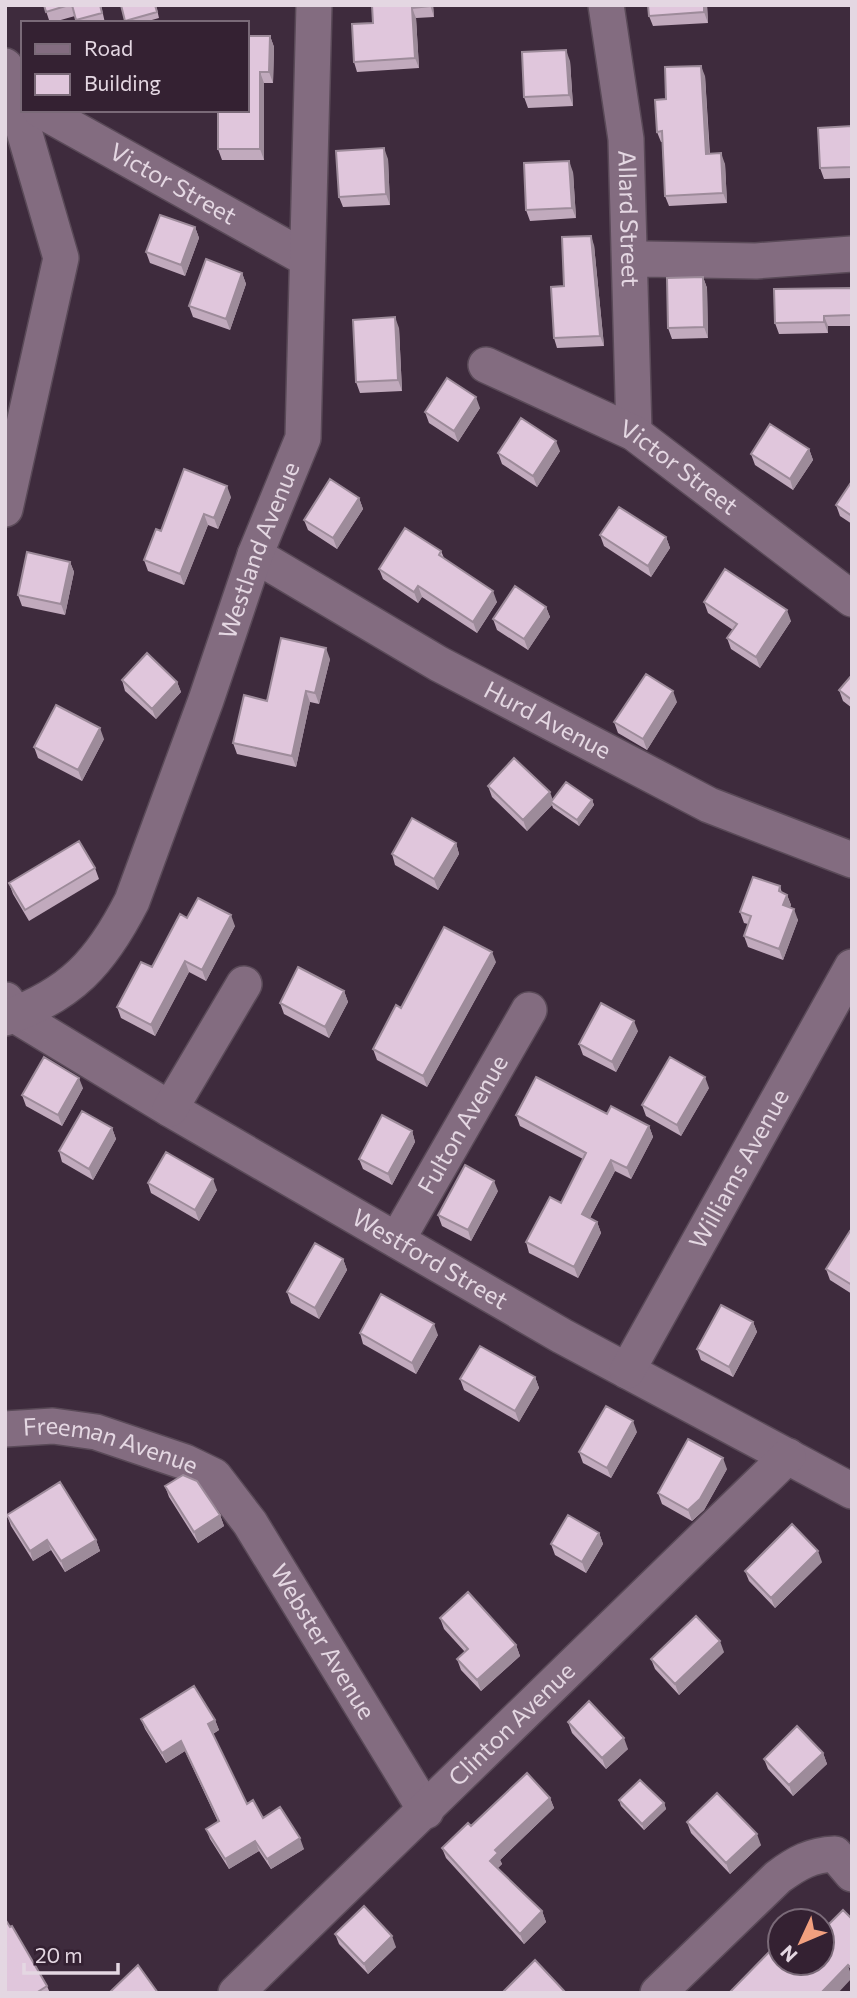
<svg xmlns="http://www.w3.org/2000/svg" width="857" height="1998" viewBox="0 0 857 1998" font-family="Commissioner,sans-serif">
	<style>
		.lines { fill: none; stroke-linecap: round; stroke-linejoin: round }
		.street-casing { stroke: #5a4a58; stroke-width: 38 }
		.street { stroke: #836c80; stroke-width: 35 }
		.wall { fill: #c1aabd }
		.shaded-wall { fill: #9d8b9a }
		.building { fill: #e0c6dc; stroke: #9d8b9a; stroke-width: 2 }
		.labels { text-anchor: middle; stroke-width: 7; stroke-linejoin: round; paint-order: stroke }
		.street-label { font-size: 24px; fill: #e4d7e2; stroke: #342132 }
	</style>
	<rect width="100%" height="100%" fill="#3e2b3d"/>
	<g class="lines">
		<defs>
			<g id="street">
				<path id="s1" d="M 606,5 L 626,139 L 634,433"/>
				<path d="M 5,66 L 61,258 L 5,509"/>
				<path id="s2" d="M 40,110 L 307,259"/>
				<path d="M 631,262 L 644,259 L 756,261 L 852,254"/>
				<path id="s3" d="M 486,365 L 634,433 L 852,599"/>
				<path id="s4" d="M 255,555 L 439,664 L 709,805 L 852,860"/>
				<path id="s5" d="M 6,1000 L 15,1015 L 170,1109 L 562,1336 L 852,1491"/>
				<path id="s6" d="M 5,1018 C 71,995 101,962 132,901 L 206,700 L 255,555 L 303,438 L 314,5"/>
				<path d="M 170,1109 L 244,984"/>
				<path id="s7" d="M 397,1240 L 529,1010"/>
				<path id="s8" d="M 627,1371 L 852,967"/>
				<path id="s9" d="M 5,1429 L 53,1426 L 96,1432 L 185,1462 L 214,1476 L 250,1523 L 426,1811"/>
				<path id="s10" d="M 236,1993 L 788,1456"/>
				<path d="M 658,1993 L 778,1877 C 797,1863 811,1855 835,1854 L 852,1874"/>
			</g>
		</defs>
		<use href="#street" class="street-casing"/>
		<use href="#street" class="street"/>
	</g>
	<path class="wall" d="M 44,5 L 101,5 L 105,23 L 77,23 L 75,16 L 50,23 Z
		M 121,5 L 156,5 L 159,18 L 141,23 L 126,23 Z
		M 372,5 L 433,5 L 434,17 L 416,18 L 419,68 L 357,72 L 354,62 L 373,23 Z
		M 707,5 L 708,23 L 653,26 L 649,16 Z
		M 270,36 L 274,47 L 273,83 L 264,83 L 264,160 L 222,160 L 218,149 Z
		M 570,61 L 573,106 L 528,108 L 524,97 Z
		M 705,76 L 710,154 L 725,164 L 727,203 L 669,206 L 665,196 L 662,142 L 661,142 L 657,132 L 666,99 Z
		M 852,126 L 852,178 L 824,179 L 820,168 Z
		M 388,159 L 390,205 L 343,207 L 339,197 Z
		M 573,172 L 576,218 L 530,221 L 526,210 Z
		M 195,227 L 199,238 L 185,276 L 150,263 L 146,252 Z
		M 594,245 L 604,346 L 557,348 L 554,338 L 564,286 Z
		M 242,273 L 246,284 L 230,330 L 193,317 L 189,306 Z
		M 703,277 L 707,288 L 708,338 L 672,339 L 668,328 Z
		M 852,288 L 852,326 L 828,326 L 828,333 L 779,334 L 775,323 Z
		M 399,328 L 402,391 L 360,393 L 356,382 Z
		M 480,408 L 458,442 L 429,423 L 425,412 Z
		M 809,449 L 813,460 L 793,490 L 755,465 L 751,454 Z
		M 560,451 L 537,487 L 502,464 L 498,453 Z
		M 852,481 L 852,524 L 840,516 L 836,505 Z
		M 231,497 L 218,529 L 208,525 L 184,585 L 148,571 L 144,560 L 161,531 Z
		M 359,498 L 363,509 L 337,549 L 308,530 L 304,520 Z
		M 600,535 L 666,537 L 670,548 L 651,577 L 604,546 Z
		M 441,551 L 444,558 L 497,602 L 477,633 L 422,597 L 418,603 L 383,579 L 379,569 Z
		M 70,562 L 74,572 L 65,615 L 22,606 L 18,595 Z
		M 704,602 L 791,621 L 760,668 L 731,649 L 727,638 L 733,630 L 708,613 Z
		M 546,607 L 550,617 L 528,650 L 497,630 L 493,619 Z
		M 330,659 L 319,704 L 310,702 L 296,767 L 237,754 L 233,743 L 267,701 Z
		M 852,675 L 852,708 L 843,701 L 839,690 Z
		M 122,680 L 177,682 L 181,692 L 156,719 L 125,691 Z
		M 677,702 L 647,750 L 618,733 L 614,722 Z
		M 104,739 L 82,781 L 38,758 L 34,747 Z
		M 488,786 L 553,800 L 592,800 L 594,805 L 579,826 L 553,808 L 552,805 L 527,831 L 492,797 Z
		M 456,843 L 459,854 L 438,890 L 395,865 L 392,854 Z
		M 95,868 L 99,879 L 29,921 L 13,894 L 9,883 Z
		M 780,886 L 782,893 L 787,895 L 791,905 L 790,907 L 798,920 L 783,960 L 748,947 L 744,936 L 748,924 L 744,923 L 740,912 Z
		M 187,918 L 235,926 L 206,981 L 189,972 L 155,1036 L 121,1018 L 117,1007 L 152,967 Z
		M 496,962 L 427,1087 L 377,1060 L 373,1049 L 401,1008 Z
		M 344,991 L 348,1002 L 329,1038 L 284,1014 L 280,1003 Z
		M 638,1031 L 616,1072 L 583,1055 L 579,1044 Z
		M 83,1088 L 62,1126 L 26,1106 L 22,1095 Z
		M 709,1088 L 681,1136 L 646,1116 L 642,1105 Z
		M 607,1114 L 649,1126 L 653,1137 L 631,1179 L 615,1171 L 590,1218 L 597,1222 L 601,1233 L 578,1278 L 529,1253 L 526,1242 L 561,1203 L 583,1159 L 520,1126 L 516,1115 Z
		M 112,1128 L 116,1139 L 93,1180 L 62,1162 L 59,1151 Z
		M 412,1131 L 415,1142 L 392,1185 L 363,1169 L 359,1159 Z
		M 148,1183 L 217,1190 L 199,1221 L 151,1193 Z
		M 498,1191 L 471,1241 L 442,1226 L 438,1215 Z
		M 852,1232 L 852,1294 L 830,1280 L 826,1269 Z
		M 343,1259 L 347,1270 L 319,1319 L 291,1303 L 287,1292 Z
		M 753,1322 L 757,1332 L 733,1377 L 701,1360 L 697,1349 Z
		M 360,1333 L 438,1335 L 416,1374 L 363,1344 Z
		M 535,1377 L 539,1388 L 519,1422 L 464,1390 L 460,1379 Z
		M 637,1432 L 611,1478 L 583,1463 L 579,1452 Z
		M 727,1469 L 704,1510 L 692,1521 L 662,1504 L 658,1493 Z
		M 165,1486 L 220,1515 L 224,1526 L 198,1543 L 169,1497 Z
		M 7,1515 L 96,1540 L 100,1551 L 65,1572 L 51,1550 L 33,1561 L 11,1526 Z
		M 599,1533 L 603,1544 L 586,1573 L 555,1555 L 551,1544 Z
		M 822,1562 L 775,1608 L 749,1581 L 745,1571 Z
		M 440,1618 L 516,1645 L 520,1656 L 481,1691 L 461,1670 L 457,1659 L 465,1652 L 444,1629 Z
		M 724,1652 L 679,1695 L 655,1669 L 651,1659 Z
		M 141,1719 L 215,1720 L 219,1730 L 213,1734 L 247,1804 L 263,1818 L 304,1849 L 271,1869 L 259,1851 L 229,1869 L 210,1839 L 206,1829 L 218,1822 L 185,1751 L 166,1763 L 145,1729 Z
		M 568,1722 L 628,1749 L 606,1769 L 572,1733 Z
		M 823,1753 L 827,1764 L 793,1796 L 768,1769 L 764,1759 Z
		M 550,1798 L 554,1808 L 500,1860 L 502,1864 L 498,1868 L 542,1911 L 546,1922 L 524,1944 L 446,1858 L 442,1848 L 471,1826 Z
		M 619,1800 L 664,1803 L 666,1809 L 644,1830 L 621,1806 Z
		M 687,1822 L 761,1845 L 730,1874 L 691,1833 Z
		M 335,1934 L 396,1947 L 368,1974 L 339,1944 Z
		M 47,1986 L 50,1993 L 5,1993 Z"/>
	<path class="shaded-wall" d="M 430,5 L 433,5 L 434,17 Z
		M 704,5 L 707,5 L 708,23 L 704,12 Z
		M 412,8 L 416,18 L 419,68 L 415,58 Z
		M 270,36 L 274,47 L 273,83 L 269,72 Z
		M 566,50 L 570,61 L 573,106 L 569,95 Z
		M 701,66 L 705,76 L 710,164 L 706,154 Z
		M 260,72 L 264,83 L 264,160 L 260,149 Z
		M 384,148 L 388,159 L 390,205 L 386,194 Z
		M 721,153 L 725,164 L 727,203 L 723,193 Z
		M 569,161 L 573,172 L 576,218 L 572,208 Z
		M 195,227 L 199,238 L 185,276 L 181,265 Z
		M 591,236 L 594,245 L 604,346 L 600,336 Z
		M 242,273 L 246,284 L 230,330 L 226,319 Z
		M 703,277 L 707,288 L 708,338 L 704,327 Z
		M 824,316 L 828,326 L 828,333 L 824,322 Z
		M 395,317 L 399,328 L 402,391 L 398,380 Z
		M 476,397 L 480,408 L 458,442 L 454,431 Z
		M 556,441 L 560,451 L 537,487 L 533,476 Z
		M 809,449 L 813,460 L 793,490 L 790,479 Z
		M 227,486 L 231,497 L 218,529 L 214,518 Z
		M 359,498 L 363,509 L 337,549 L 333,538 Z
		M 204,514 L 208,525 L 184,585 L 180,574 Z
		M 666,537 L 670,548 L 651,577 L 648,566 Z
		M 70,562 L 74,572 L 65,615 L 61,604 Z
		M 418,586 L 422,597 L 418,603 L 414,592 Z
		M 493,591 L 497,602 L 477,633 L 473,622 Z
		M 546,607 L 550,617 L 528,650 L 524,639 Z
		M 787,610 L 791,621 L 760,668 L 756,657 Z
		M 326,648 L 330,659 L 319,704 L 315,693 Z
		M 177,682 L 181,692 L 156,719 L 152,709 Z
		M 306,691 L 310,702 L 296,767 L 292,756 Z
		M 673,691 L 677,702 L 647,750 L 643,739 Z
		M 100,728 L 104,739 L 82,781 L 78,770 Z
		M 550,792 L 554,803 L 551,802 L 552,805 L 527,831 L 523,820 Z
		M 592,800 L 594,805 L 579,826 L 577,820 Z
		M 456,843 L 459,854 L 438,890 L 434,879 Z
		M 787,895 L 791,905 L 787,916 L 783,905 Z
		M 794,909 L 798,920 L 783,960 L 779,949 Z
		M 231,915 L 235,926 L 206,981 L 202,970 Z
		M 492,952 L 496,962 L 427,1087 L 423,1076 Z
		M 185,961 L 189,972 L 155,1036 L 151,1025 Z
		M 344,991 L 348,1002 L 329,1038 L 325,1027 Z
		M 634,1021 L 638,1031 L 616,1072 L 612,1062 Z
		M 705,1077 L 709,1088 L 681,1136 L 677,1125 Z
		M 79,1078 L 83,1088 L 62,1126 L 58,1115 Z
		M 649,1126 L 653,1137 L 631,1179 L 627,1168 Z
		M 112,1128 L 116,1139 L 93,1180 L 89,1169 Z
		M 412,1131 L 415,1142 L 392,1185 L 388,1174 Z
		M 611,1160 L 615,1171 L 586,1225 L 582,1214 Z
		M 213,1179 L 217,1190 L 199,1221 L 195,1210 Z
		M 494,1181 L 498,1191 L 471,1241 L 468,1230 Z
		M 597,1222 L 601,1233 L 578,1278 L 574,1267 Z
		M 343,1259 L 347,1270 L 319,1319 L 315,1308 Z
		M 753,1322 L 757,1332 L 733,1377 L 729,1367 Z
		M 434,1324 L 438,1335 L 416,1374 L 412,1363 Z
		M 535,1377 L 539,1388 L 519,1422 L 515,1411 Z
		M 633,1421 L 637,1432 L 611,1478 L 607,1468 Z
		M 723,1458 L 727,1469 L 704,1510 L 692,1521 L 688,1510 Z
		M 220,1515 L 224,1526 L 198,1543 L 194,1532 Z
		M 599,1533 L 603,1544 L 586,1573 L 582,1562 Z
		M 47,1540 L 51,1550 L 33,1561 L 30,1551 Z
		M 96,1540 L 100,1551 L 65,1572 L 61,1561 Z
		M 818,1551 L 822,1562 L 775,1608 L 771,1598 Z
		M 720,1641 L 724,1652 L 679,1695 L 675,1684 Z
		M 516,1645 L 520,1656 L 481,1691 L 477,1680 Z
		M 215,1720 L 219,1730 L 212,1734 L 208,1724 Z
		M 624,1738 L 628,1749 L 606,1769 L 602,1758 Z
		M 181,1741 L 185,1751 L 166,1763 L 162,1753 Z
		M 823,1753 L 827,1764 L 793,1796 L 789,1785 Z
		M 550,1798 L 554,1808 L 500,1860 L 502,1864 L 494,1871 L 490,1861 L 495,1850 Z
		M 664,1803 L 666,1809 L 644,1830 L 642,1824 Z
		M 757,1834 L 761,1845 L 730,1874 L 726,1863 Z
		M 300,1838 L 304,1849 L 271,1869 L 267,1859 Z
		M 255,1841 L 259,1851 L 229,1869 L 225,1859 Z
		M 542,1911 L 546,1922 L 524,1944 L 520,1934 Z
		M 392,1936 L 396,1947 L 368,1974 L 364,1964 Z
		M 848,1965 L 852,1978 L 838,1993 L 821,1993 Z"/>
	<path class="building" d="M 44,5 L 69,5 L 46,12 Z
		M 72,5 L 100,5 L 102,13 L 76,20 Z
		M 121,5 L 155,5 L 157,12 L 125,21 Z
		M 372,5 L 430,5 L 430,6 L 412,8 L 415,58 L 354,62 L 352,24 L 373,23 Z
		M 648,5 L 704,5 L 704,12 L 649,16 Z
		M 247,36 L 270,36 L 269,72 L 260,72 L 260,149 L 218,149 L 218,110 L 247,110 Z
		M 566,50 L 569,95 L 524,97 L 522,52 Z
		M 701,66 L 706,154 L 721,153 L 723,193 L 665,196 L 662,131 L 657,132 L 655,100 L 666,99 L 665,67 Z
		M 852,126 L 852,167 L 820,168 L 818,128 Z
		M 384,148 L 386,194 L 339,197 L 336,151 Z
		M 569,161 L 572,208 L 526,210 L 524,163 Z
		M 160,215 L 195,227 L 181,265 L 146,252 Z
		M 591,236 L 600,336 L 554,338 L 551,287 L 564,286 L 562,237 Z
		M 206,259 L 242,273 L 226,319 L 189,306 Z
		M 703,277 L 704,327 L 668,328 L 667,278 Z
		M 852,288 L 852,315 L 824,316 L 824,322 L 775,323 L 774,289 Z
		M 395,317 L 398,380 L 356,382 L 353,320 Z
		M 447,378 L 476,397 L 454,431 L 425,412 Z
		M 521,418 L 556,441 L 533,476 L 498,453 Z
		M 770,424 L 809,449 L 790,479 L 751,454 Z
		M 184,469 L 227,486 L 214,518 L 204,514 L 180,574 L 144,560 L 156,529 L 161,531 Z
		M 330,479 L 359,498 L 333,538 L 304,520 Z
		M 852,481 L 852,516 L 836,505 Z
		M 619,507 L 666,537 L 648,566 L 600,535 Z
		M 405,528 L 441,551 L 439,555 L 493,591 L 473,622 L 418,586 L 414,592 L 379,569 Z
		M 27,552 L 70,562 L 61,604 L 18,595 Z
		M 725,569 L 787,610 L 756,657 L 727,638 L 737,624 L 704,602 Z
		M 515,586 L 546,607 L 524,639 L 493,619 Z
		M 281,638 L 326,648 L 315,693 L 306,691 L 292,756 L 233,743 L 244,695 L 267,701 Z
		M 147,653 L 177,682 L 152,709 L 122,680 Z
		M 646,674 L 673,691 L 643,739 L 614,722 Z
		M 852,675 L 852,700 L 839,690 Z
		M 56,705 L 100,728 L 78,770 L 34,747 Z
		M 514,758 L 550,792 L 523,820 L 488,786 Z
		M 566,782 L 592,800 L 577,820 L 551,802 Z
		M 412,818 L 456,843 L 434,879 L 392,854 Z
		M 79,841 L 95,868 L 25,910 L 9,883 Z
		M 753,877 L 780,886 L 779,891 L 787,895 L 783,905 L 794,909 L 779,949 L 744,936 L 751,916 L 740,912 Z
		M 198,898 L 231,915 L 202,970 L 185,961 L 151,1025 L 117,1007 L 141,962 L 152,967 L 180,914 L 187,918 Z
		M 444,927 L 492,952 L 423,1076 L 373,1049 L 396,1005 L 401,1008 Z
		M 298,967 L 344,991 L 325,1027 L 280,1003 Z
		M 601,1003 L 634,1021 L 612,1062 L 579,1044 Z
		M 44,1057 L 79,1078 L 58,1115 L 22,1095 Z
		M 670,1057 L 705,1077 L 677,1125 L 642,1105 Z
		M 536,1077 L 607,1114 L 611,1106 L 649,1126 L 627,1168 L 611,1160 L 582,1214 L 597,1222 L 574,1267 L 526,1242 L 550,1197 L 561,1203 L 586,1153 L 516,1115 Z
		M 82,1111 L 112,1128 L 89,1169 L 59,1151 Z
		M 382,1115 L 412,1131 L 388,1174 L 359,1159 Z
		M 166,1152 L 213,1179 L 195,1210 L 148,1183 Z
		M 465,1165 L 494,1181 L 468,1230 L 438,1215 Z
		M 850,1231 L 852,1232 L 852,1285 L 826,1269 Z
		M 315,1243 L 343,1259 L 315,1308 L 287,1292 Z
		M 381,1294 L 434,1324 L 412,1363 L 360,1333 Z
		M 721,1305 L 753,1322 L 729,1367 L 697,1349 Z
		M 480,1346 L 535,1377 L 515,1411 L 460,1379 Z
		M 606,1406 L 633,1421 L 607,1468 L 579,1452 Z
		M 688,1439 L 723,1458 L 700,1499 L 688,1510 L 658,1493 Z
		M 183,1475 L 197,1481 L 220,1515 L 194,1532 L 165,1486 Z
		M 60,1482 L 96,1540 L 61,1561 L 47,1540 L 30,1551 L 7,1515 Z
		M 568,1515 L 599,1533 L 582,1562 L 551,1544 Z
		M 792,1524 L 818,1551 L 771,1598 L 745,1571 Z
		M 468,1592 L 516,1645 L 477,1680 L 457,1659 L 468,1649 L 440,1618 Z
		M 696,1616 L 720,1641 L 675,1684 L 651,1659 Z
		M 194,1686 L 215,1720 L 208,1724 L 247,1804 L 253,1800 L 263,1818 L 280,1807 L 300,1838 L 267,1859 L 255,1841 L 225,1859 L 206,1829 L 219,1821 L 181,1741 L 162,1753 L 141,1719 Z
		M 589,1701 L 624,1738 L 602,1758 L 568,1722 Z
		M 797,1726 L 823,1753 L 789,1785 L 764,1759 Z
		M 527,1773 L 550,1798 L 495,1850 L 498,1853 L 490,1861 L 542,1911 L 520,1934 L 442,1848 L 468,1823 L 471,1826 Z
		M 640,1780 L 664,1803 L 642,1824 L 619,1800 Z
		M 717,1793 L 757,1834 L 726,1863 L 687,1822 Z
		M 364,1906 L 392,1936 L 364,1964 L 335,1934 Z
		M 843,1910 L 852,1919 L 852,1969 L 848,1965 L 821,1993 L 729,1993 L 776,1945 L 780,1948 L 780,1963 L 822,1963 L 822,1931 Z
		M 5,1919 L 10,1927 L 12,1926 L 47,1986 L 36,1993 L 5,1993 Z
		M 535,1960 L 566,1993 L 502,1993 Z
		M 138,1965 L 158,1993 L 109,1993 Z"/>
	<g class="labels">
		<g class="street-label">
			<text dy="8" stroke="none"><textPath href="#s2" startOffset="152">Victor Street</textPath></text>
			<text dy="8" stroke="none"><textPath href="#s1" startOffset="215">Allard Street</textPath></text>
			<text dy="8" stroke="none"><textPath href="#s3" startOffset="219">Victor Street</textPath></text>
			<text dy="8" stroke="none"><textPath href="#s6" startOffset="551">Westland Avenue</textPath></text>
			<text dy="8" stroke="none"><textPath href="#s4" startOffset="336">Hurd Avenue</textPath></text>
			<text dy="8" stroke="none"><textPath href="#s7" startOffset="133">Fulton Avenue</textPath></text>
			<text dy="8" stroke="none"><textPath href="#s8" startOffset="231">Williams Avenue</textPath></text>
			<text dy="8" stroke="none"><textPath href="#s5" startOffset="499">Westford Street</textPath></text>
			<text dy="8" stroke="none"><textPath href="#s9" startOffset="108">Freeman Avenue</textPath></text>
			<text dy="8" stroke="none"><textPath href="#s9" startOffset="416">Webster Avenue</textPath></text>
			<text dy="8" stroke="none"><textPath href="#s10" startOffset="385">Clinton Avenue</textPath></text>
		</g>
	</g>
	<rect width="857" height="1998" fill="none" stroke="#e4d7e2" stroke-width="14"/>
	<rect x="21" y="21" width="228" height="91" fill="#342132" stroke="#7a6a78" stroke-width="2"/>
	<rect x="35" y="44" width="35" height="10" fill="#836c80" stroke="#7a6a78" stroke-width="2"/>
	<text x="84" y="56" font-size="21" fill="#e4d7e2">Road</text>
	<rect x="35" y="74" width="35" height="21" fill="#e0c6dc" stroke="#7a6a78" stroke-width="2"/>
	<text x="84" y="91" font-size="21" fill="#e4d7e2">Building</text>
	<g transform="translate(801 1942) rotate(226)"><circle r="33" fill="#342132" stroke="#7a6a78" stroke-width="2"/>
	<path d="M0-5L12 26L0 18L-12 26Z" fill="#f2a07f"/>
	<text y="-10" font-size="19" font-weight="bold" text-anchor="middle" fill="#e4d7e2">N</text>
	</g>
	<path d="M24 1963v10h94v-10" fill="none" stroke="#e4d7e2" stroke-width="3.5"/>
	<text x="35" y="1963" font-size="21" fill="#e4d7e2" stroke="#342132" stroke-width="5" paint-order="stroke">20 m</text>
</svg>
